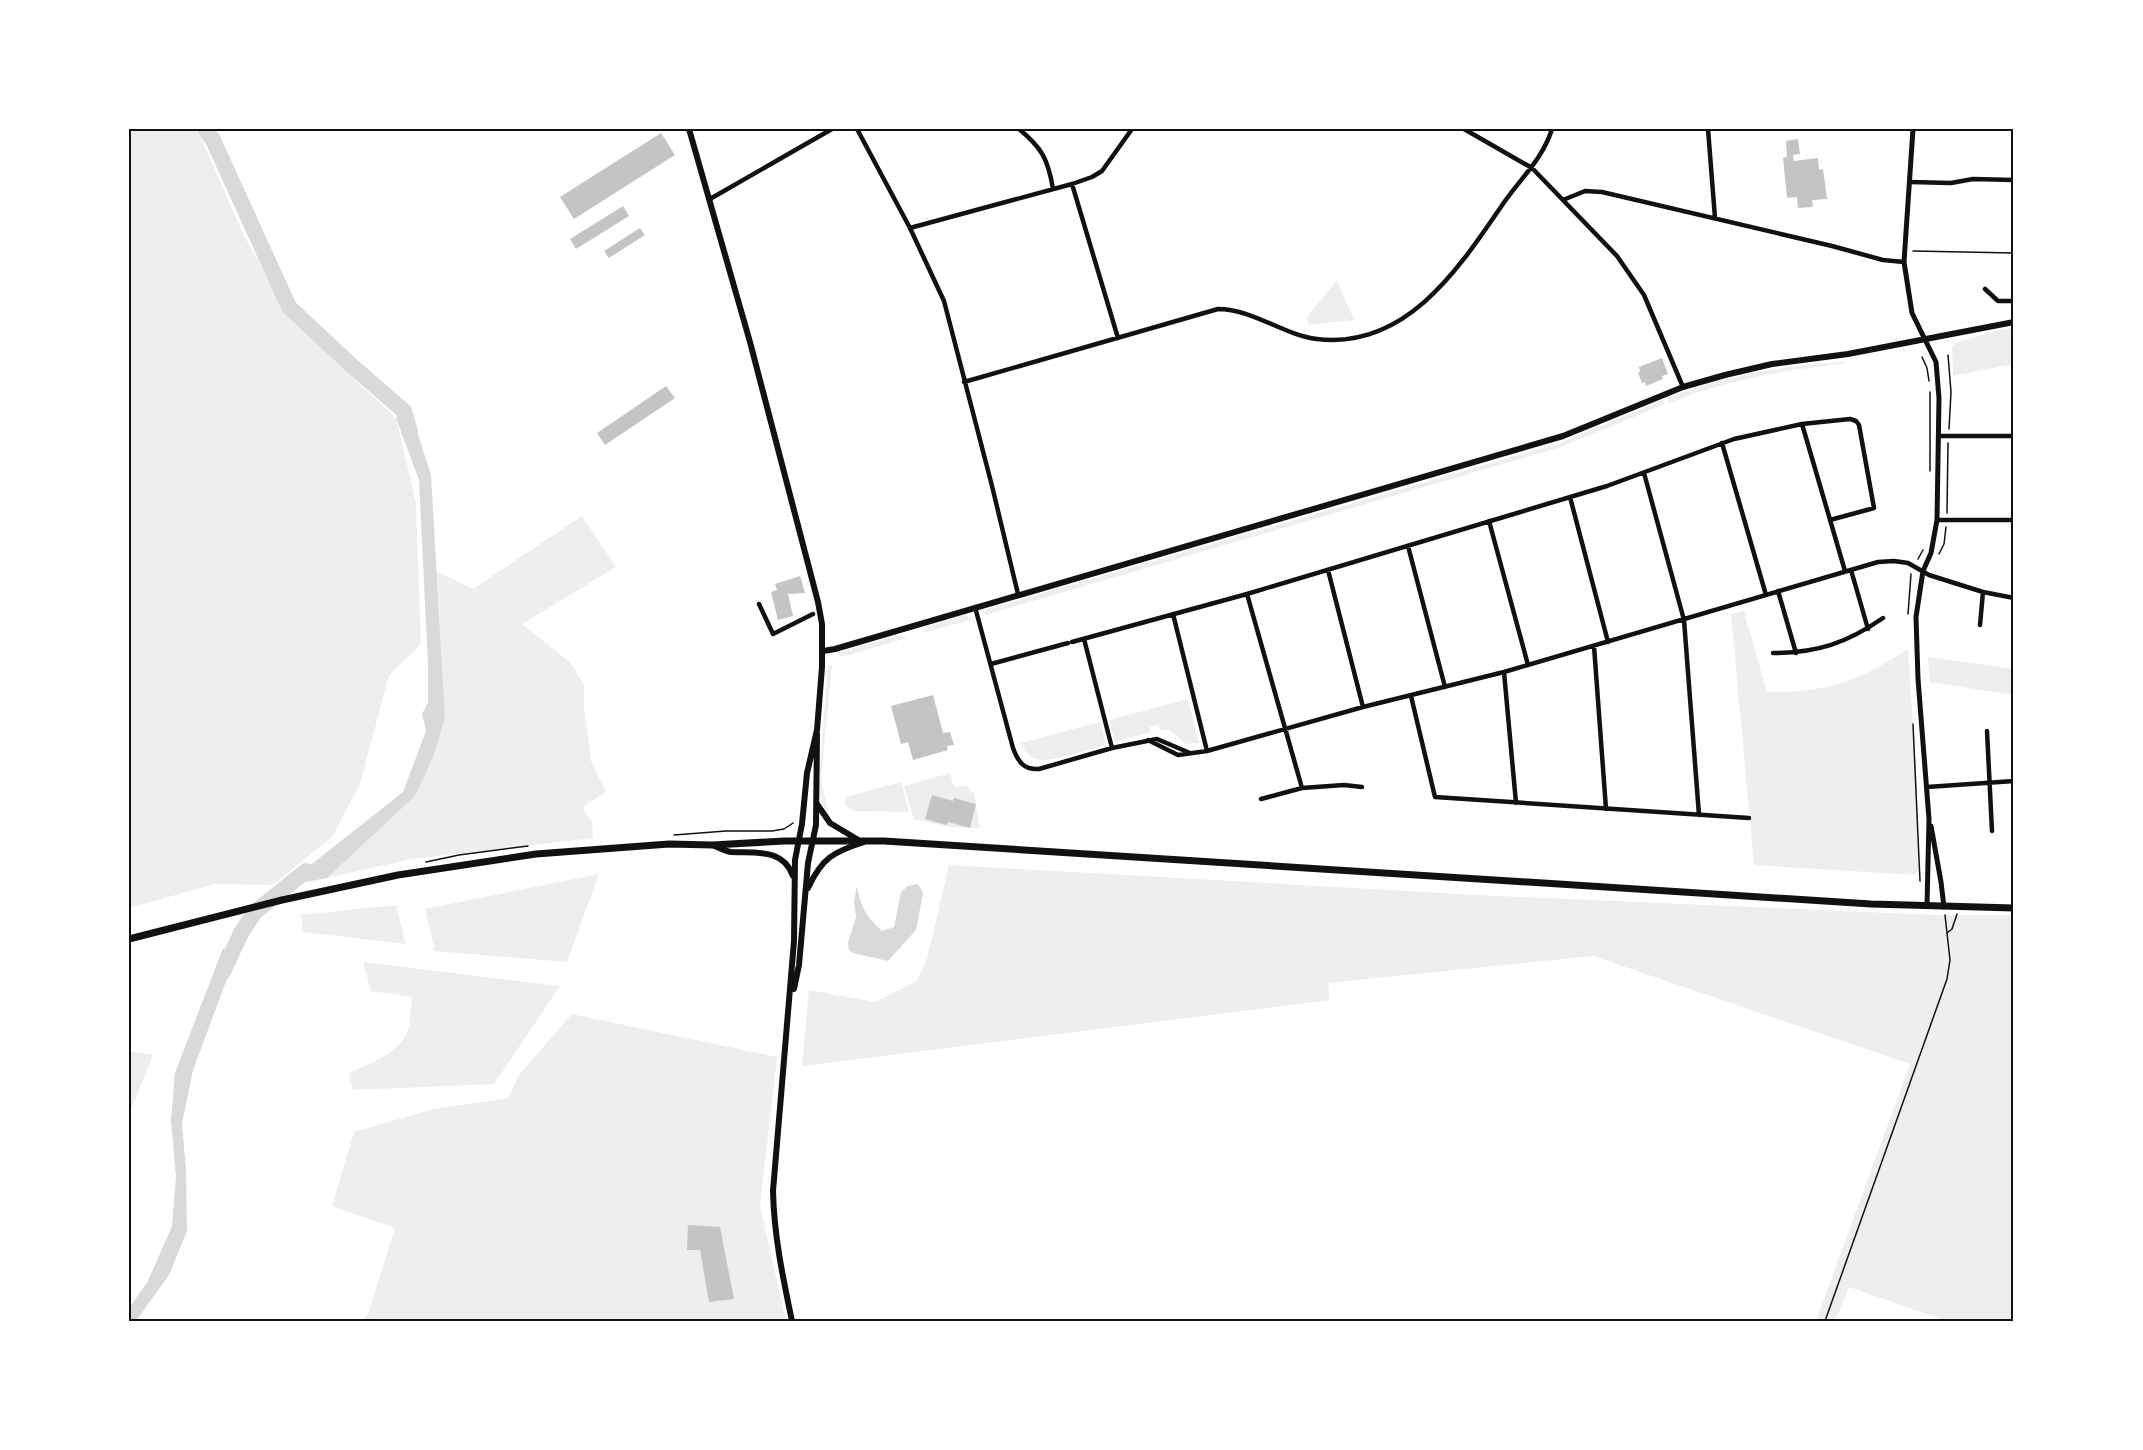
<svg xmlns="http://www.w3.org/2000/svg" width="2143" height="1450" viewBox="0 0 2143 1450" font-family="'Nunito Sans',sans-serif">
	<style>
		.green { fill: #eee }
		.water { fill: #d9d9d9 }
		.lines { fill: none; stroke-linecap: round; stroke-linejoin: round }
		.river { stroke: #d9d9d9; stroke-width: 16 }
		.building { fill: #c4c4c4 }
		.path { stroke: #111; stroke-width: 1.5 }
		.minor { stroke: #111; stroke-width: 4.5 }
		.tertiary { stroke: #111; stroke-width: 5 }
		.secondary { stroke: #111; stroke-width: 6 }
		.primary { stroke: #111; stroke-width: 7 }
		.neatline { fill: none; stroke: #111; stroke-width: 2 }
	</style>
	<rect width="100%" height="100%" fill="#fff"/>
	<path class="green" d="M 129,129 L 195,129 L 201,138 L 244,236 L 280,298 L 335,361 L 396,418 L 416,503 L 421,644 L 389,675 L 360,784 L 332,837 L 273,885 L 215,884 L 129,908 Z
		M 1337,280 L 1354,320 L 1309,325 L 1307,317 Z
		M 2014,328 L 2014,364 L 1953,376 L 1952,347 L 1955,343 L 1999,330 Z
		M 1844,362 L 1844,364 C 1785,369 1724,381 1669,403 L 1667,398 C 1724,376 1783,365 1844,362 Z
		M 1663,400 L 1665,404 L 1561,447 L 985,615 L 984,612 L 988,609 L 1560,443 Z
		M 582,516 L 616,567 L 522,624 L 571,663 L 584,685 L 584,706 L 591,761 L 606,792 L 584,806 L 585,813 L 592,821 L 593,838 L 412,859 L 327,878 L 415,796 L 445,717 L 437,572 L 473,589 Z
		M 1744,611 L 1767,692 C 1827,693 1859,681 1908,649 L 1917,787 L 1918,870 L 1914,875 L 1754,865 L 1731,614 Z
		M 965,615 L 973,619 L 923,633 L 927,626 Z
		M 900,635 L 907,638 L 842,657 L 837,653 Z
		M 1928,657 L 2014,669 L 2014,695 L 1930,682 Z
		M 828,665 L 832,665 L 821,778 C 822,791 829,806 828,815 L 822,803 L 820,790 L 820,766 Z
		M 1188,699 L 1199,743 L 1186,744 L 1170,730 L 1160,730 L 1158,724 L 1150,727 L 1151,732 L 1115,742 L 1109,720 Z
		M 1100,722 L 1106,745 C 1090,749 1055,761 1041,760 C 1031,759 1024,752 1021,743 Z
		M 950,773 L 954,788 L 967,785 L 970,793 L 974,792 L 980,828 L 949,827 L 914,819 L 904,786 Z
		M 901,782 L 909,812 L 855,811 L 848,808 L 845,803 L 847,797 L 853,795 Z
		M 949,865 L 1477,895 L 1936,915 L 2014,915 L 2014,1321 L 1947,1321 L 1849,1287 L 1835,1321 L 1816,1321 L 1910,1064 L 1593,956 L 1328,983 L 1330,1000 L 802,1066 L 809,990 L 875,1002 L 917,981 L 927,959 Z
		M 599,874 L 567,962 L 435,951 L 425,909 Z
		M 396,905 L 406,944 L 303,932 L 301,915 Z
		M 363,962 L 560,986 L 494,1084 L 353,1090 L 349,1073 C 369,1064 401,1052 408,1030 C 411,1020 411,1008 412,997 L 371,991 Z
		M 572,1014 L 777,1057 L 760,1206 L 786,1321 L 361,1321 L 368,1314 L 395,1228 L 332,1206 L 354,1132 L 433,1109 L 509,1098 L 518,1076 Z
		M 129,1051 L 153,1055 L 129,1114 Z"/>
	<path class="water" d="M 410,409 L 431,475 L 445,717 L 434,755 L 415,796 L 327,878 L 284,886 L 403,792 L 426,731 L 422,714 L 428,702 L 428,665 L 419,480 L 396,418 Z
		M 918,884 L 923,893 L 916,930 L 888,961 L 853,953 L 849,950 L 848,943 L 856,917 L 854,901 L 857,886 C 861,908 866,916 882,931 L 894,927 L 901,892 L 908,886 Z
		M 223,948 L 237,952 L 193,1070 L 182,1124 L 186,1170 L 187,1231 L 169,1275 L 136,1321 L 129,1321 L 129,1308 L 148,1281 L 172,1226 L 176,1177 L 171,1120 L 175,1073 Z"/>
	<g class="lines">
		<path class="river" d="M 205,129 L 213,140 L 289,307 L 351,365 L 404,411 L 410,432
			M 223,972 L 241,933 L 255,912 L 306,871"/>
	</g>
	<path class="building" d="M 661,133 L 675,155 L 574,219 L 560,197 Z
		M 1798,139 L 1800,154 L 1793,155 L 1794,161 L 1818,158 L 1819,170 L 1823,169 L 1827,199 L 1812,200 L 1813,207 L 1798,208 L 1797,197 L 1787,198 L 1783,158 L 1787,157 L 1786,141 Z
		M 623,206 L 629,216 L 576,249 L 570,239 Z
		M 640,228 L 645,235 L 609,258 L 604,251 Z
		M 1662,358 L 1668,374 L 1662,376 L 1663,379 L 1646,386 L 1645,382 L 1642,383 L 1638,373 L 1640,372 L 1639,367 Z
		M 666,386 L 675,398 L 605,445 L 597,433 Z
		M 800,576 L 805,593 L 788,594 L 793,616 L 778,620 L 771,592 L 777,590 L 775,584 Z
		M 933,695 L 943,733 L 950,732 L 954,745 L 947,746 L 948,750 L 913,760 L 908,742 L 901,744 L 891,706 Z
		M 932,795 L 953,801 L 954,798 L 976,804 L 970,828 L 948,822 L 947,825 L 925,819 Z
		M 688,1225 L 720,1227 L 734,1299 L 709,1302 L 700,1250 L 687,1250 Z"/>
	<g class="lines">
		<path class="path" d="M 1913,251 L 2014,253
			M 1948,355 L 1951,392 L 1949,429
			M 1922,357 L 1927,368 L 1929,381
			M 1930,471 L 1930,392
			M 1947,513 L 1948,443
			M 1939,554 L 1944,544 L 1946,527
			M 1918,559 L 1923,550
			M 1908,614 L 1911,574
			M 1913,724 L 1920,881
			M 674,835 L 726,831 L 772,831 L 784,829 L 793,823
			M 426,862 L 459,855 L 528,846
			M 1947,933 L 1952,929 L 1957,914
			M 1825,1321 L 1947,979 L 1950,960 L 1945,915"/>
		<path class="minor" d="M 857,129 L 910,228 L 944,301 L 992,486 L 1018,594
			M 1019,129 C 1042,148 1048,159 1053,189
			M 1464,129 L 1532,168 L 1617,256 L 1644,295 L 1683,387
			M 1708,129 L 1715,218
			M 1910,182 L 1951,183 L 1973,179 L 2014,180
			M 1072,184 L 1118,338
			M 710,199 L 832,129
			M 1563,200 L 1585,191 L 1602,192 L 1832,246 L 1883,260 L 1904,262
			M 910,228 L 1072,184 L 1092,177 L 1102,171 L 1132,129
			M 1985,289 L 1998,301 L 2014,301
			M 964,382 L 1218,309 C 1253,309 1283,335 1317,339 C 1408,350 1461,265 1505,201 C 1522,177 1543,158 1552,129
			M 2014,390 L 2014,414
			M 1802,424 L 1845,571
			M 1939,436 L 2014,436
			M 1722,443 L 1766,595
			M 1644,473 L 1684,620 L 1699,815
			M 1570,497 L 1608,642
			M 1937,520 L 2014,520
			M 1489,521 L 1528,665
			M 1408,546 L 1445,687
			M 1328,570 L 1363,707
			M 1851,570 L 1868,629
			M 1778,591 L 1796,653
			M 1247,594 L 1302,788 L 1344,785 L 1362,787
			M 759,604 L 773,634 L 813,614
			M 975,607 L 1013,748 C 1018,762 1024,770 1039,769 L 1112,748 L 1157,739 L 1190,753
			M 1173,614 L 1207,751
			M 1980,625 L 1983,592
			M 1084,639 L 1112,748
			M 1072,642 L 1247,594 L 1607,486 L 1734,439 L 1802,424 L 1850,419 L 1856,421 L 1859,425 L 1874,508 L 1830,520
			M 1594,646 L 1606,809
			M 1773,653 C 1817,653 1847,643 1883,618
			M 991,664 L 1068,643
			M 1504,672 L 1516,803
			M 1411,696 L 1435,797 L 1749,818
			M 1987,731 L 1992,831
			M 1148,740 L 1178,755 L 1207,751 L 1363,707 L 1504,672 L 1878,562 L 1894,561 L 1908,563 L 1929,575 L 1983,592 L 2014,598
			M 1927,787 L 2014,781
			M 1261,799 L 1302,788"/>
		<path class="tertiary" d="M 1913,129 L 1904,262 L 1912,313 L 1936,362 L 1939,398 L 1937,520 L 1931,553 L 1923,571 L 1916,617 L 1918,679 L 1929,819 L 1927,906
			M 1931,826 L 1941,882 L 1944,907"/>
		<path class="secondary" d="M 689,129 L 750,342 L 818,602 L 822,624 L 822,667 L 817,730 L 807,773 L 802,824 L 795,860 L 794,941 L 773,1191 C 774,1236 783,1278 792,1321
			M 823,651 L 835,649 L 1563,436 L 1683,387 L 1725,375 L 1772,364 L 1848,354 L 2014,322
			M 817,804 L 830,823 L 860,841
			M 713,845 C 719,848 725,851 731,852 C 755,853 783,848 793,876
			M 808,888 C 822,858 833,852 864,842
			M 794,989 L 799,965 L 808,863 L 816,825 L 817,734"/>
		<path class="primary" d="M 129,939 L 282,900 L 398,875 L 536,854 L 669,844 L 713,845 L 784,841 L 884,841 L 1871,904 L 2014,908"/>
	</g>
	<rect width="2143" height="1450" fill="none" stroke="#ffffff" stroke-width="261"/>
	<rect x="130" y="130" width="1882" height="1190" class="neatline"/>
</svg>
